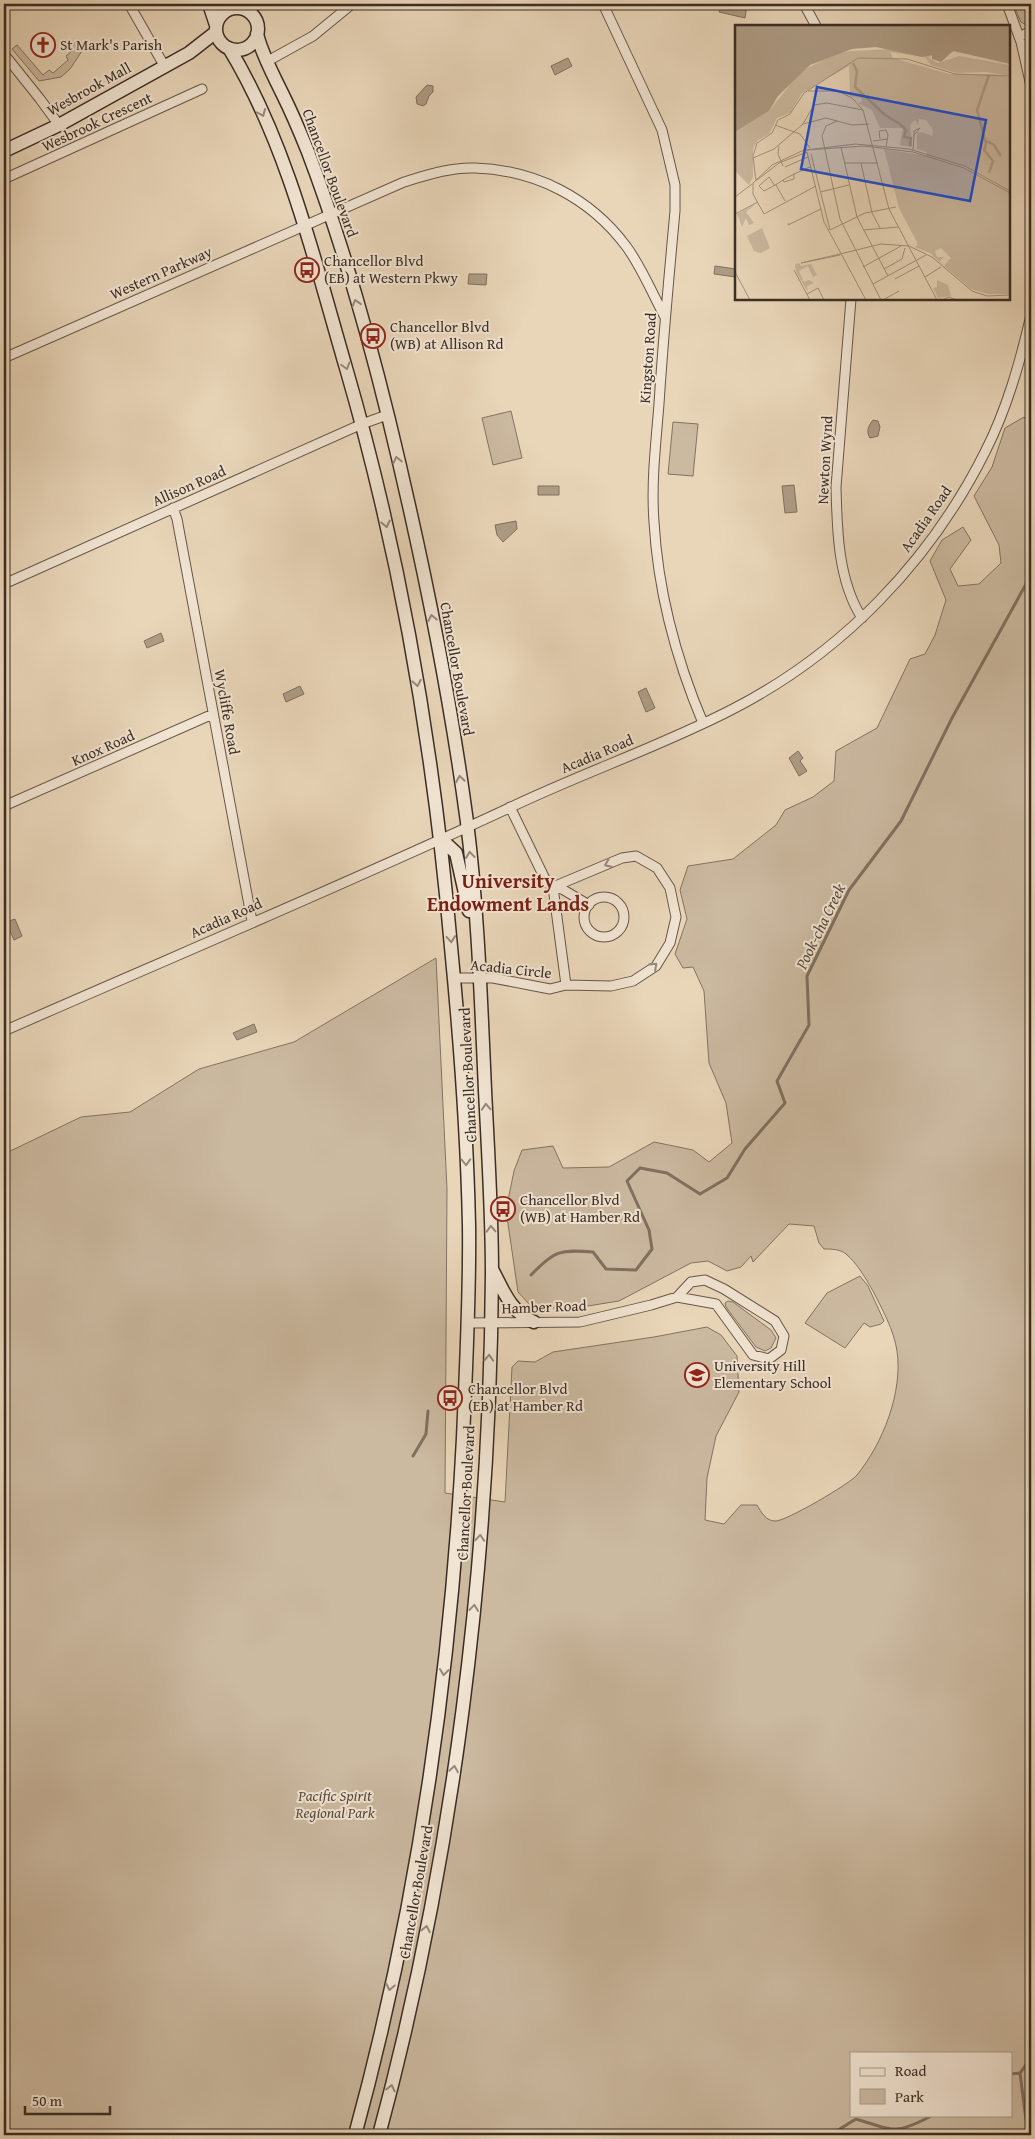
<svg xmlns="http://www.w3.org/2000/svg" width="1035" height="2139" viewBox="0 0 1035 2139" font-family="'Gentium Book Plus',serif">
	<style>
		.green { fill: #cbb9a0; stroke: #837362; fill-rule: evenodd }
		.water { fill: #ae9d86; stroke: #80705f }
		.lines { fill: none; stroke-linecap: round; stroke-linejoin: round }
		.stream { stroke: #80705f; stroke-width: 3 }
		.street-casing { stroke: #665749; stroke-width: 11 }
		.secondary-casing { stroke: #3b2d24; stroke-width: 15 }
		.street { stroke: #f1e4d2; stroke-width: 9 }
		.secondary { stroke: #f1e4d2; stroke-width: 12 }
		.oneway { stroke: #96887b }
		.labels { text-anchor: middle; stroke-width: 4; stroke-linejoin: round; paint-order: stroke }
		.poi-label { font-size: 15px; fill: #3b2d24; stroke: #f1e4d2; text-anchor: start }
		.street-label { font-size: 15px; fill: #3b2d24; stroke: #f1e4d2 }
		.park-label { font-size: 15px; font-style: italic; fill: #58493d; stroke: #f1e4d2 }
		.water-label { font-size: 16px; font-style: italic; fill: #58493c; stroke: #f1e4d2 }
		.district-label { font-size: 20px; font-weight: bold; fill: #7a1f14; stroke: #f1e4d2 }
		.inset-river { fill: none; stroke: #ae9d86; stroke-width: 2.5 }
		.inset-road { fill: none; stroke: #a3927d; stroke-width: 1 }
		.view { fill: #1d4ed8; fill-opacity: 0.15; stroke: #1d4ed8; stroke-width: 2.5 }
		.inset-edge { fill: none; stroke: #3b2d24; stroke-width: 2.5 }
	</style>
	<rect width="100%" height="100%" fill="#e9d6b9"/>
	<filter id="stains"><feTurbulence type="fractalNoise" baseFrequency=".004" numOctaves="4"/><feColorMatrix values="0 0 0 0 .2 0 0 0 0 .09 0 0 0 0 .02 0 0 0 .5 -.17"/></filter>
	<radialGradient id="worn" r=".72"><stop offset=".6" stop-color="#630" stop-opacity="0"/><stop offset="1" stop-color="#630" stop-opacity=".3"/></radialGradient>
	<path class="green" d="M 1013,4 L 1031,4 L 1031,23 L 1024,24 L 1021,22 Z
		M 79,39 L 82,51 L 70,69 L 61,77 L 39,81 L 12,49 L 17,45 L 43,75 L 49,70 L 53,73 L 68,60 L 66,56 L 72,51 L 70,47 Z
		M 511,411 L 522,458 L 493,465 L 482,418 Z
		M 1024,417 L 1031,424 L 1031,2135 L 4,2135 L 4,1154 L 81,1117 L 130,1112 L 199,1069 L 294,1042 L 436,958 L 447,1189 L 445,1493 L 505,1502 L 512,1367 L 518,1361 L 535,1362 L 553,1352 L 654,1337 L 707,1327 L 721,1335 L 737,1356 L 739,1392 L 716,1436 L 707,1478 L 705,1520 L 724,1524 L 741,1505 L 757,1505 C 761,1512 766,1521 775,1521 C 785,1522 851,1483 857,1475 C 883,1443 903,1392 897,1351 C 894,1330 882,1309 873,1291 C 866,1279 857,1263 846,1254 C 840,1249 831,1249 824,1249 L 819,1243 L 814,1226 L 789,1224 L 753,1262 L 751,1256 L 741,1267 L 727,1271 L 708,1261 L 691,1263 L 619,1301 L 575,1308 L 541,1308 L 530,1305 L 518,1292 L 506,1210 L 514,1171 L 522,1150 L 553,1146 L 563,1168 L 609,1167 L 654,1142 L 693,1150 L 709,1162 L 732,1143 L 726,1103 L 709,1063 L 704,991 L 693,967 L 683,968 L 675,954 L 687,919 L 680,890 L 688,866 L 733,859 L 776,825 L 785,810 L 813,797 L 834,781 L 836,751 L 877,728 L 910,659 L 925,654 L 935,635 L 946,600 L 930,561 L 942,540 L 963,527 L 971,540 L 950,569 L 958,586 L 979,584 L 1001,563 L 999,545 L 974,496 L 992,467 L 1005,428 ZM 851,2053 L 1011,2053 L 1011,2115 L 851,2115 Z
		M 673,422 L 698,424 L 693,476 L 668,474 Z
		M 860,1276 L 868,1286 L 884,1321 L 881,1324 L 870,1327 L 864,1323 L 845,1348 L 805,1323 L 827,1293 Z
		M 728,1301 L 733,1302 L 771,1330 L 776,1338 L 771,1348 L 765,1351 L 756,1347 L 726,1307 L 725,1303 Z"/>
	<path class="water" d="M 721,4 L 747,5 L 745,18 L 719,12 Z
		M 568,58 L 572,66 L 555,75 L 551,66 Z
		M 427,85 L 433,86 L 433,92 L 429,96 L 426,104 L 423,106 L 417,104 L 416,97 Z
		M 715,266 L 736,269 L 736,277 L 714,274 Z
		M 469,274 L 487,274 L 486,285 L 468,284 Z
		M 873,420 L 878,421 L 880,427 L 878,436 L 870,438 C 866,432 868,426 873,420 Z
		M 794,485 L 797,512 L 785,513 L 782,486 Z
		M 538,486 L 559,486 L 559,495 L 538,495 Z
		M 516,521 L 517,529 L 503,542 L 497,535 L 495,525 Z
		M 161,633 L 164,641 L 147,648 L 144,641 Z
		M 300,686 L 304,694 L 286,702 L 283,694 Z
		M 646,688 L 655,708 L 646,712 L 638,692 Z
		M 798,751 L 803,758 L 800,761 L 807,771 L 799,776 L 789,758 Z
		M 15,919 L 22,936 L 14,940 L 6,922 Z
		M 254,1024 L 257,1032 L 237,1040 L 233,1033 Z"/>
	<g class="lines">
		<path class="stream" d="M 531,1275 C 554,1251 560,1249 593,1252 L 606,1269 L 636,1270 L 652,1249 L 649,1230 L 627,1181 L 640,1168 L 667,1173 L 700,1194 L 727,1178 L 745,1149 L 785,1103 L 777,1081 L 809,1025 L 807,976 L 849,890 L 901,821 L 952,718 L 1031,575
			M 413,1456 L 426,1434 L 428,1411
			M 1020,2073 L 1026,2120
			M 1011,2074 L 1020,2073 L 1031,2058
			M 830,2135 L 856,2119 C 895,2131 896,2135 933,2115"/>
		<defs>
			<path id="street" d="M 129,4 L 165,67
				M 603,4 L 662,130 L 675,185 L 675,211 C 669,276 663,340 659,404 C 656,443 651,482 654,522 C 658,591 676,659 703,723
				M 804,4 L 816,26
				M 1007,4 L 1021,42 L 1031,86
				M 1019,37 L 1031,31
				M 4,54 L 40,99 L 59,125
				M 266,62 L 313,36 L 352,4
				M 4,179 L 202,89
				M 851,299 L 836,487 C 837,530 838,581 862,618
				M 4,358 L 404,182 C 427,175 451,167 475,168 C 536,170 590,198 626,246 C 641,266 653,295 665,317
				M 173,508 L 177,519 L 252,921
				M 4,584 L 362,424 L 387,415
				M 4,806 L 213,714
				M 510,807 L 547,883 L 553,887 L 562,889 L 589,905
				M 553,887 L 566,985
				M584 917a20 20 0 1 1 40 0a20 20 0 1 1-40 0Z
				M 454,978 L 493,978 L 550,989 L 566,985 L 611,986 L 633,981 L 656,966 L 670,943 L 676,917 L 670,888 L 657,868 L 636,856 L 622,858 L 553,887
				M 4,1031 C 172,957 342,886 509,808 C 582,773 659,747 731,710 C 841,654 930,562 985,452 C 1007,409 1020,362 1031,315
				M 468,1323 L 580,1322 L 651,1305 L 677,1297 L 716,1304 L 753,1355 L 769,1359 L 781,1350 L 784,1336 L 775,1321 L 724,1289 L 705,1280 L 691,1282 L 677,1297"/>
			<path id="secondary" d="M 209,4 L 216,25
				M216 29a21 21 0 1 1 42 0a21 21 0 1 1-42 0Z
				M 257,34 C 262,55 273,74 282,93 C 292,113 300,132 308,152 C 341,239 367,330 389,420 C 421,552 449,687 467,822 C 478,910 481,1001 485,1090 C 488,1151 492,1212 492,1273 C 490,1561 454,1857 379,2135
				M 229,48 C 287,143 315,262 346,368 C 401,557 434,752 451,947 C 460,1039 467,1132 469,1225 C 470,1296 466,1367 463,1438 C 451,1673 417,1908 355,2135
				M 4,151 L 59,125 L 189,53 L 216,32
				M 441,839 L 456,853 L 469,911
				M 493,1271 C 504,1292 511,1312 534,1322"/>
		</defs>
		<use href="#street" class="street-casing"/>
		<use href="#secondary" class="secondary-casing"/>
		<use href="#street" class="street"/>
		<use href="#secondary" class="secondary"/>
	</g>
	<defs><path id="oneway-chevron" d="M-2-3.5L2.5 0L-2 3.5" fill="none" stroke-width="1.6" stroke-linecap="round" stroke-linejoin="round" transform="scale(1.25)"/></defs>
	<g class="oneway">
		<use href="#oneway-chevron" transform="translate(262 113) rotate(67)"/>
		<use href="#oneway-chevron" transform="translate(356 303) rotate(-107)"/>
		<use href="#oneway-chevron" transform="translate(346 366) rotate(74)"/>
		<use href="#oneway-chevron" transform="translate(397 460) rotate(-103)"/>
		<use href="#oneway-chevron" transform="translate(386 524) rotate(77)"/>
		<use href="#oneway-chevron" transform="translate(432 618) rotate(-101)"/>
		<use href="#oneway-chevron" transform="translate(417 683) rotate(80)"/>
		<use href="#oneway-chevron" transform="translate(460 779) rotate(-99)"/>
		<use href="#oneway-chevron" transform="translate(470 855) rotate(-96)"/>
		<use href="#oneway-chevron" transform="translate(608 864) rotate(157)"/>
		<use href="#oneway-chevron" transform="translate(451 939) rotate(85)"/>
		<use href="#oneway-chevron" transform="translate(654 966) rotate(-43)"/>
		<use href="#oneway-chevron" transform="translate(486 1107) rotate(-93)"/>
		<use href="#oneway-chevron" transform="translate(466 1162) rotate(88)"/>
		<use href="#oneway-chevron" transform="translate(491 1229) rotate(-92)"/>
		<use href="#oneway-chevron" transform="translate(489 1358) rotate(-87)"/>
		<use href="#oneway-chevron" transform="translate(480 1538) rotate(-86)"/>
		<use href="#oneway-chevron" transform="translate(474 1608) rotate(-84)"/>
		<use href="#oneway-chevron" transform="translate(444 1672) rotate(96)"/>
		<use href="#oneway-chevron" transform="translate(454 1769) rotate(-81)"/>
		<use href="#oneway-chevron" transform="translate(426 1929) rotate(-79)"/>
		<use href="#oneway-chevron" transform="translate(390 1987) rotate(102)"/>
		<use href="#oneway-chevron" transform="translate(391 2088) rotate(-77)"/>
	</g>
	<defs>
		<symbol id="church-ring" viewBox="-11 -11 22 22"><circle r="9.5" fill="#f1e4d2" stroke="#8f2418" stroke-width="1.5"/><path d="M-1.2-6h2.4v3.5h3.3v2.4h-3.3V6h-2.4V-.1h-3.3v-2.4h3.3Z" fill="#8f2418"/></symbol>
		<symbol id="bus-ring" viewBox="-11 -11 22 22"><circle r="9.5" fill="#f1e4d2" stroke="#8f2418" stroke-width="1.5"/><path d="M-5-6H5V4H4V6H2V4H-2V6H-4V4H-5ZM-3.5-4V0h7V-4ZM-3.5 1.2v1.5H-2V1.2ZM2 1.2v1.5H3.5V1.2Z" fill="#8f2418"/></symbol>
		<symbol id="school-ring" viewBox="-11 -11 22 22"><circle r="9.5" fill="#f1e4d2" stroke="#8f2418" stroke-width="1.5"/><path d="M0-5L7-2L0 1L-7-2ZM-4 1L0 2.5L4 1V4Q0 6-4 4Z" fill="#8f2418"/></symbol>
	</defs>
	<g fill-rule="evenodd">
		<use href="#church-ring" x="29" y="31" width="28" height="28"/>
		<use href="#bus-ring" x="293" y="256" width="28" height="28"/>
		<use href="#bus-ring" x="359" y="322" width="28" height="28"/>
		<use href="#bus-ring" x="489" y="1195" width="28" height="28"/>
		<use href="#school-ring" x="683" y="1361" width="28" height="28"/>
		<use href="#bus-ring" x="436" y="1384" width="28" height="28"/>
	</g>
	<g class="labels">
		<g class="poi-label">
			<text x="60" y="50">St Mark's Parish</text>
			<text x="324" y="266">Chancellor Blvd<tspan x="324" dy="17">(EB) at Western Pkwy</tspan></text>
			<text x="390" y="332">Chancellor Blvd<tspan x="390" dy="17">(WB) at Allison Rd</tspan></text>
			<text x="520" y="1205">Chancellor Blvd<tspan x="520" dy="17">(WB) at Hamber Rd</tspan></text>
			<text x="714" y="1371">University Hill<tspan x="714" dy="17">Elementary School</tspan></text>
			<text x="468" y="1394">Chancellor Blvd<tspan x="468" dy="17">(EB) at Hamber Rd</tspan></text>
		</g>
		<g class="street-label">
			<text transform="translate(89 89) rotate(-29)" y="5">Wesbrook Mall</text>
			<text transform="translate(97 122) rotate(-25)" y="5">Wesbrook Crescent</text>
			<text transform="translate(330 173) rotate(70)" y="5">Chancellor Boulevard</text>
			<text transform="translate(161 273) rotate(-24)" y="5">Western Parkway</text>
			<text transform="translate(648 358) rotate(-86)" y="5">Kingston Road</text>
			<text transform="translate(825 460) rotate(-87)" y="5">Newton Wynd</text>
			<text transform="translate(189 486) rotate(-24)" y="5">Allison Road</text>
			<text transform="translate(926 519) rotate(-55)" y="5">Acadia Road</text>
			<text transform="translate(457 669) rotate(80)" y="5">Chancellor Boulevard</text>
			<text transform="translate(227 712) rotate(80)" y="5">Wycliffe Road</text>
			<text transform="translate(103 748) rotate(-24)" y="5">Knox Road</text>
			<text transform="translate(597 754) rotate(-23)" y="5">Acadia Road</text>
			<text transform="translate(226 918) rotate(-24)" y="5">Acadia Road</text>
			<text transform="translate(511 969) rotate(6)" y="5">Acadia Circle</text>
			<text transform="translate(468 1075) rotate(-93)" y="5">Chancellor Boulevard</text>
			<text transform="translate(544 1307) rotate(-2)" y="5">Hamber Road</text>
			<text transform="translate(466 1493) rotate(-87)" y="5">Chancellor Boulevard</text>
			<text transform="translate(416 1892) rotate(-80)" y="5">Chancellor Boulevard</text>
		</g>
		<g class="park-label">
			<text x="335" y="1801">Pacific Spirit<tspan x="335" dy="17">Regional Park</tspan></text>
		</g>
		<g class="water-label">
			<text transform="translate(820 926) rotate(-64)" y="6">Pook-cha Creek</text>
		</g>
		<g class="district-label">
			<text x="508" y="888">University<tspan x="508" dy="23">Endowment Lands</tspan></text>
		</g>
	</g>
	<g transform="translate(735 25)">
		<rect width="275" height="275" fill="#e9d6b9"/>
		<path d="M 221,21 L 218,27 L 192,32 L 203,38 L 224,31 L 275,40 L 275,51 L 251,47 L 221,48 L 196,40 L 190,32 L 155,27 L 158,33 L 214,49 L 259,49 L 275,52 L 275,269 L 253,269 L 236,264 L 209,241 L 216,233 L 206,223 L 200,226 L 202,232 L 209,232 L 205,236 L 208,240 L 195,228 L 180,222 L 183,219 L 164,183 L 149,124 L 191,131 L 192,127 L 182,124 L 182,108 L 187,107 L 197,111 L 198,105 L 191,95 L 184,94 L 183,100 L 180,95 L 175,100 L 177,122 L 165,120 L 168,103 L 145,103 L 137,85 L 123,78 L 127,77 L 126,73 L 115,71 L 114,41 L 67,68 L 55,88 L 42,93 L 34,109 L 23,115 L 18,123 L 18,152 L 14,160 L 0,146 L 0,107 L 34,86 L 66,46 L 101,29 L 115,26 ZM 21,179 L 11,187 L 19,198 L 14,200 L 11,193 L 7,202 L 2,189 ZM 27,203 L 35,223 L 26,228 L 19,226 L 12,211 ZM 64,238 L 66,241 L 76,239 L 82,250 L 78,252 L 73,241 L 64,246 L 69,257 L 74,255 L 79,258 L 72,261 L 73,267 L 61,247 L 60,239 ZM 202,255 L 213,260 L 216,271 L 203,273 L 198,263 L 202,262 Z" fill="#cbb9a0"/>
		<path d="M 0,0 L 275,0 L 275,39 L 218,26 L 206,37 L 197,34 L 197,30 L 187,32 L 141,22 L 117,24 L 75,40 L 43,71 L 34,86 L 0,107 Z" fill="#ae9d86"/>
		<path class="inset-river" d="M 118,38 L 122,46 L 120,62 L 150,90 L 165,99 L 171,105 L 169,112 L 176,113 L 175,121M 250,115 L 259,120 L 266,131M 254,148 L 258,136 L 249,125 L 251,119 L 242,85 L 254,50"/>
		<path class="inset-road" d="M 73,66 L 103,66 L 117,73 L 128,85 L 154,184 L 202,275M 102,96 L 91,101 L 87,111 L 105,194 L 146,275M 68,99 L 91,93 L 117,100 L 134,99M 40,100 L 65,109 L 75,123M 145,114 L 144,106 L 151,105 L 153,110 L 151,122M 138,116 L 153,114M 44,121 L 43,129 L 48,141M 106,122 L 122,192 L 153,251M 178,125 L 179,110 L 185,103 L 179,106 L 179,110M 72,127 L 89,197 L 131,275M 76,129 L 95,205 L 130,188 L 161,182M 18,133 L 39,124 L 68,99 L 79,80 L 92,78 L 128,85M 109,138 L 143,138M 126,138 L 137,188 L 145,203M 50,142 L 73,132M 59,149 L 59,154 L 49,157 L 48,155 L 59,149 L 75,142M 22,155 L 44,138 L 72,127M 21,156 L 18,131 L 22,118 L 37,108 L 43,95 L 55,89 L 69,68 L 123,33 L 172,34 L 220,49 L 275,51M 18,158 L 18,169 L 29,189 L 81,161M 18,158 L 37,140 L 71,124M 41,160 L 50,176M 40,161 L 34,152 L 24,161 L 29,166 L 42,159 L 48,155M 275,166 L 230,141 L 174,124 L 120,119 L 71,125 L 129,121 L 178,127 L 229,143 L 275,168M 85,167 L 114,160M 0,172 L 17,159M 0,189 L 23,177M 54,198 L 53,200 L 86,184M 128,205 L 163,202M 105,229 L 146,219 L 174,221 L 197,232 L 237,266 L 252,271 L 275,270M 66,238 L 105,230M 66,238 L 105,229M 128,242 L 166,221M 149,244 L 167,234 L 170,223M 59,245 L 75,275M 0,247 L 15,275M 190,252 L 206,242M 160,254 L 184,241M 138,259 L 191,230M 72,269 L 83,263 L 89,275M 148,275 L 164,266M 207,275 L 214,272 L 222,275"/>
		<path class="view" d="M 82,62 L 251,95 L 235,176 L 66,144 Z"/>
		<rect width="275" height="275" class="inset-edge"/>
	</g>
	<rect width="1035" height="2139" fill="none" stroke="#e9d6b9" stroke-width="20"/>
	<rect x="5" y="5" width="1025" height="2129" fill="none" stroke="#3b2d24" stroke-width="2.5"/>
	<rect x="10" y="10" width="1015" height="2119" fill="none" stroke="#3b2d24"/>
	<rect x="850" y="2052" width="162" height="65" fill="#f1e4d2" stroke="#a89b8c"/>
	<rect x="860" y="2068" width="25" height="8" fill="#f1e4d2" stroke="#a89b8c"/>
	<text x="895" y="2076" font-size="15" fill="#3b2d24">Road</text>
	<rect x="860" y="2089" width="25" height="15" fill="#cbb9a0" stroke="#a89b8c"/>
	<text x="895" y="2102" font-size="15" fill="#3b2d24">Park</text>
	<path d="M25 2106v8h85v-8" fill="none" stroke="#3b2d24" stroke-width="2.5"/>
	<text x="32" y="2106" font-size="15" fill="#3b2d24" stroke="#f1e4d2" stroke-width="4" paint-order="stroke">50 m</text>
	<rect width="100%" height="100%" filter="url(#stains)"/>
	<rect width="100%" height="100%" fill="url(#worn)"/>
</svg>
